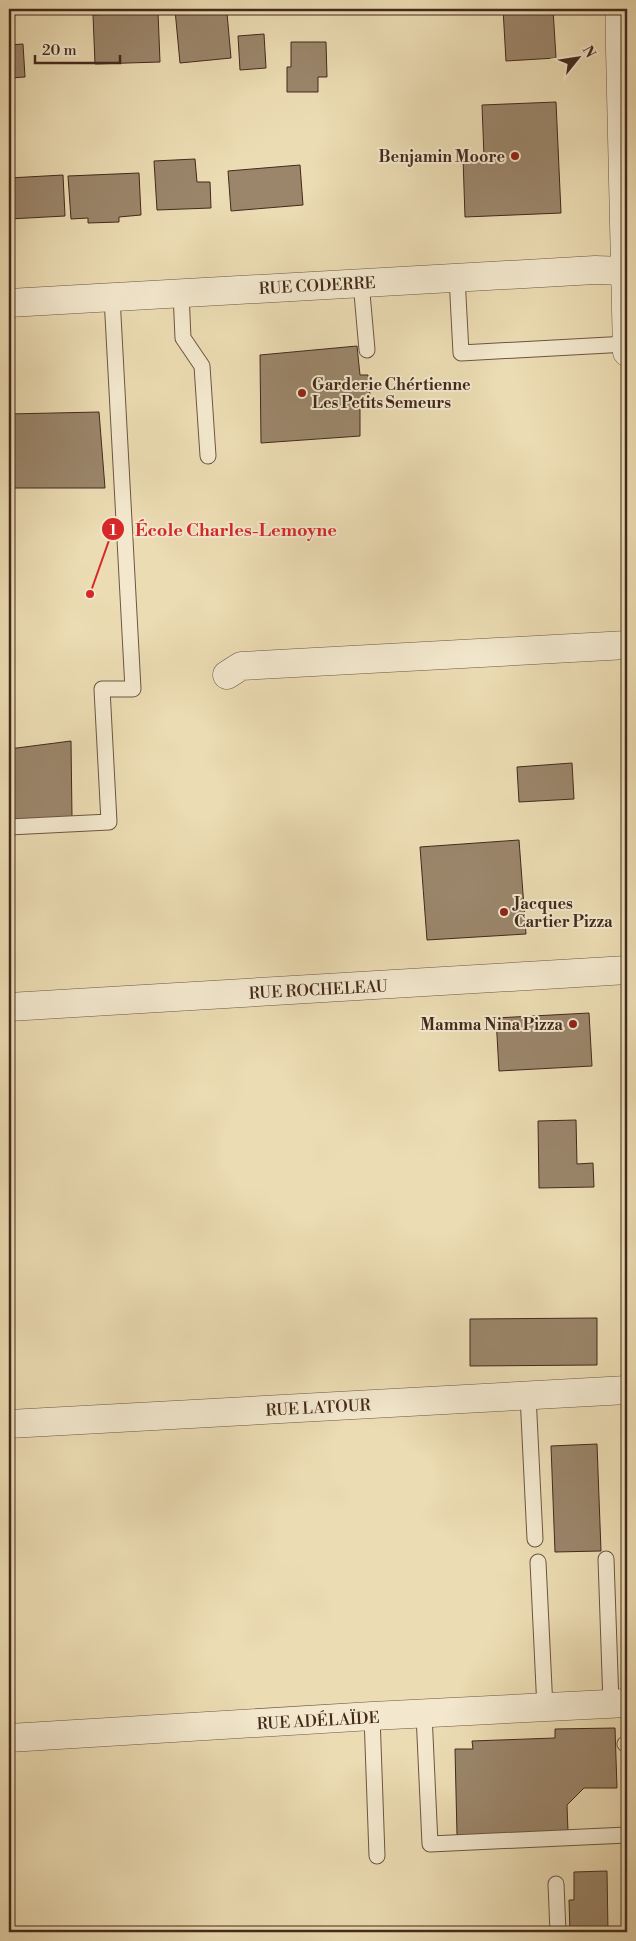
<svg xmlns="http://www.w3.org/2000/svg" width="636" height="1941" viewBox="0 0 636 1941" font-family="'Libre Bodoni',serif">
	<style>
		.building { fill: #9b866b; stroke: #43291c }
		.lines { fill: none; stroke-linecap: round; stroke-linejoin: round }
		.service-casing { stroke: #6d5642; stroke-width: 17 }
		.minor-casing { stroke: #6d5642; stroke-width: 29 }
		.tertiary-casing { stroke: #6d5642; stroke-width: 29 }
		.service { stroke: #f3e8ce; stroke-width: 15 }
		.minor { stroke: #f3e8ce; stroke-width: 28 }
		.tertiary { stroke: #f3e8ce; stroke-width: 28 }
		.poi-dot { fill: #8f2418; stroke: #f3e8ce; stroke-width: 2 }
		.labels { text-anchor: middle; stroke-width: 4; stroke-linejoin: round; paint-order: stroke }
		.poi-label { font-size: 16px; font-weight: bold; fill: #43291c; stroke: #f3e8ce; text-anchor: end }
		.street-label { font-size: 16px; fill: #43291c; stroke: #f3e8ce }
		.leader { fill: none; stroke: #d62828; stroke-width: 2 }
		.callout-dot { fill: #d62828; stroke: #f3e8ce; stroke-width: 2 }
		.mark-label { font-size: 15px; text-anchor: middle; font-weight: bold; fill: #fff }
		.callout-label { font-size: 18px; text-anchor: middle; font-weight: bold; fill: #d62828; stroke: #f3e8ce; stroke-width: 4; stroke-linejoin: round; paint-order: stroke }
	</style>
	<rect width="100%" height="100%" fill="#ecdcb3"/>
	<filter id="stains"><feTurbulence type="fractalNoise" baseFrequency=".004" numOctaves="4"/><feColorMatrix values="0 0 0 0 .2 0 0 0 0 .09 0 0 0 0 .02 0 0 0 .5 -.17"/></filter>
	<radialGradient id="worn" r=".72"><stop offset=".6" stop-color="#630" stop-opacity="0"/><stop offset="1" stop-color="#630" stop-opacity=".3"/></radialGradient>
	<path class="building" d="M 112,9 L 134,9 L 134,13 L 158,12 L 160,62 L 95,64 L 93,15 L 112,14 Z
		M 191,9 L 213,9 L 214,14 L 227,13 L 231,58 L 180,63 L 175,10 Z
		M 503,9 L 553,9 L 556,58 L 506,61 Z
		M 264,34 L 266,68 L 240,70 L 238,36 Z
		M 291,42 L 326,42 L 327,77 L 318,77 L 318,92 L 287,92 L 287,67 L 291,67 Z
		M 23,44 L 25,77 L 9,78 L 9,81 L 9,45 Z
		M 556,102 L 561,213 L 465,217 L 463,158 L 484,157 L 482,105 Z
		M 195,159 L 197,182 L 210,182 L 211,208 L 157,210 L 154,161 Z
		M 300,165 L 303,205 L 231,211 L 228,171 Z
		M 139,173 L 141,215 L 119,217 L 119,222 L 88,223 L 88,218 L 71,219 L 68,176 Z
		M 63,175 L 65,216 L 9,219 L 9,178 Z
		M 357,346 L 360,375 L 368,375 L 371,405 L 360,407 L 360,436 L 261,443 L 260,355 Z
		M 99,412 L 105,488 L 9,488 L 9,414 Z
		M 71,741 L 72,817 L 9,821 L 9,749 Z
		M 572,763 L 574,799 L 519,802 L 517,767 Z
		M 519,840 L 526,934 L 427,940 L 420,847 Z
		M 589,1013 L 592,1066 L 499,1071 L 496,1018 Z
		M 576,1120 L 577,1164 L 593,1163 L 594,1187 L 539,1188 L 538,1121 Z
		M 597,1318 L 597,1365 L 470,1366 L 470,1319 Z
		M 597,1444 L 601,1551 L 555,1552 L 551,1446 Z
		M 615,1728 L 617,1788 L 584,1788 L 567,1805 L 568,1832 L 457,1835 L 455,1749 L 473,1749 L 472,1741 L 555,1738 L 555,1729 Z
		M 607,1871 L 608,1932 L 570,1932 L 569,1900 L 574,1900 L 574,1872 Z"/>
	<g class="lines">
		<defs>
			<path id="service" d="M 457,277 L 461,353 L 627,344
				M 361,282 L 367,350
				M 181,293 L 183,338 L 202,366 L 208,456
				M 9,827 L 109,822 L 102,689 L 133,689 L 112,297
				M 528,1395 L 535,1539
				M 606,1559 L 611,1704
				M 538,1562 L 545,1709
				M 424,1714 L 430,1844 L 627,1835
				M 372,1716 L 377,1856
				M 625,1744 L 627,1743
				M 556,1884 L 558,1932"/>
			<path id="minor" d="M 9,303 L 595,270 L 626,271
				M 227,675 L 241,666 L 627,645
				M 9,1007 L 627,970
				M 9,1424 L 627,1390
				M 9,1738 L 372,1716 L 627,1703"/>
			<path id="tertiary" d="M 620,9 L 620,49 L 627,352"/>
		</defs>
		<use href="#service" class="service-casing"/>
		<use href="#minor" class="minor-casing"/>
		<use href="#tertiary" class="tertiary-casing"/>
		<use href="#service" class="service"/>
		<use href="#minor" class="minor"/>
		<use href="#tertiary" class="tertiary"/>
	</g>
	<g class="poi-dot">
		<circle cx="515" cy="156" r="5"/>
		<circle cx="302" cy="393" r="5"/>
		<circle cx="504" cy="912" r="5"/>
		<circle cx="573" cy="1024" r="5"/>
	</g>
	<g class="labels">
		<g class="poi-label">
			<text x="505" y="162">Benjamin Moore</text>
			<text x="312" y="390" text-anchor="start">Garderie Chértienne<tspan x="312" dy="18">Les Petits Semeurs</tspan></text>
			<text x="514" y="909" text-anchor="start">Jacques<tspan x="514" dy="18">Cartier Pizza</tspan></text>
			<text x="563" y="1030">Mamma Nina Pizza</text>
		</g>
		<g class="street-label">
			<text transform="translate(317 285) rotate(-3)" y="6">RUE CODERRE</text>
			<text transform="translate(318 989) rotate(-3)" y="6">RUE ROCHELEAU</text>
			<text transform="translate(318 1407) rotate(-3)" y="6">RUE LATOUR</text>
			<text transform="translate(318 1720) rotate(-3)" y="6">RUE ADÉLAÏDE</text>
		</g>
	</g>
	<path class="leader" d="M90 594L113 529"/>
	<g class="callout-dot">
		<circle cx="90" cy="594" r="5"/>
		<circle cx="113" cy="529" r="12"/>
	</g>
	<g class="mark-label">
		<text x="113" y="535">1</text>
	</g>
	<g class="callout-label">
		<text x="236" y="536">École Charles-Lemoyne</text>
	</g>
	<rect width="636" height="1941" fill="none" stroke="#ecdcb3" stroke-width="30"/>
	<rect x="10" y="10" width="616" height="1921" fill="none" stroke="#43291c" stroke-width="2.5"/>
	<rect x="15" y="15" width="606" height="1911" fill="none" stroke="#43291c"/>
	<g transform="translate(578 58) rotate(60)" stroke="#f3e8ce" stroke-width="4" paint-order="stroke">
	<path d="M0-4L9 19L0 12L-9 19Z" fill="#43291c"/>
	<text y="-8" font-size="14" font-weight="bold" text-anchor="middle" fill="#43291c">N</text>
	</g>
	<path d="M35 55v8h85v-8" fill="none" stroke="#43291c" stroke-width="2.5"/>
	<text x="42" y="55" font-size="15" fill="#43291c" stroke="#f3e8ce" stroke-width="4" paint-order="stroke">20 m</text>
	<rect width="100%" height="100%" filter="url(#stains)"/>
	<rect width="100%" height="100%" fill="url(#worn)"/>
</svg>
